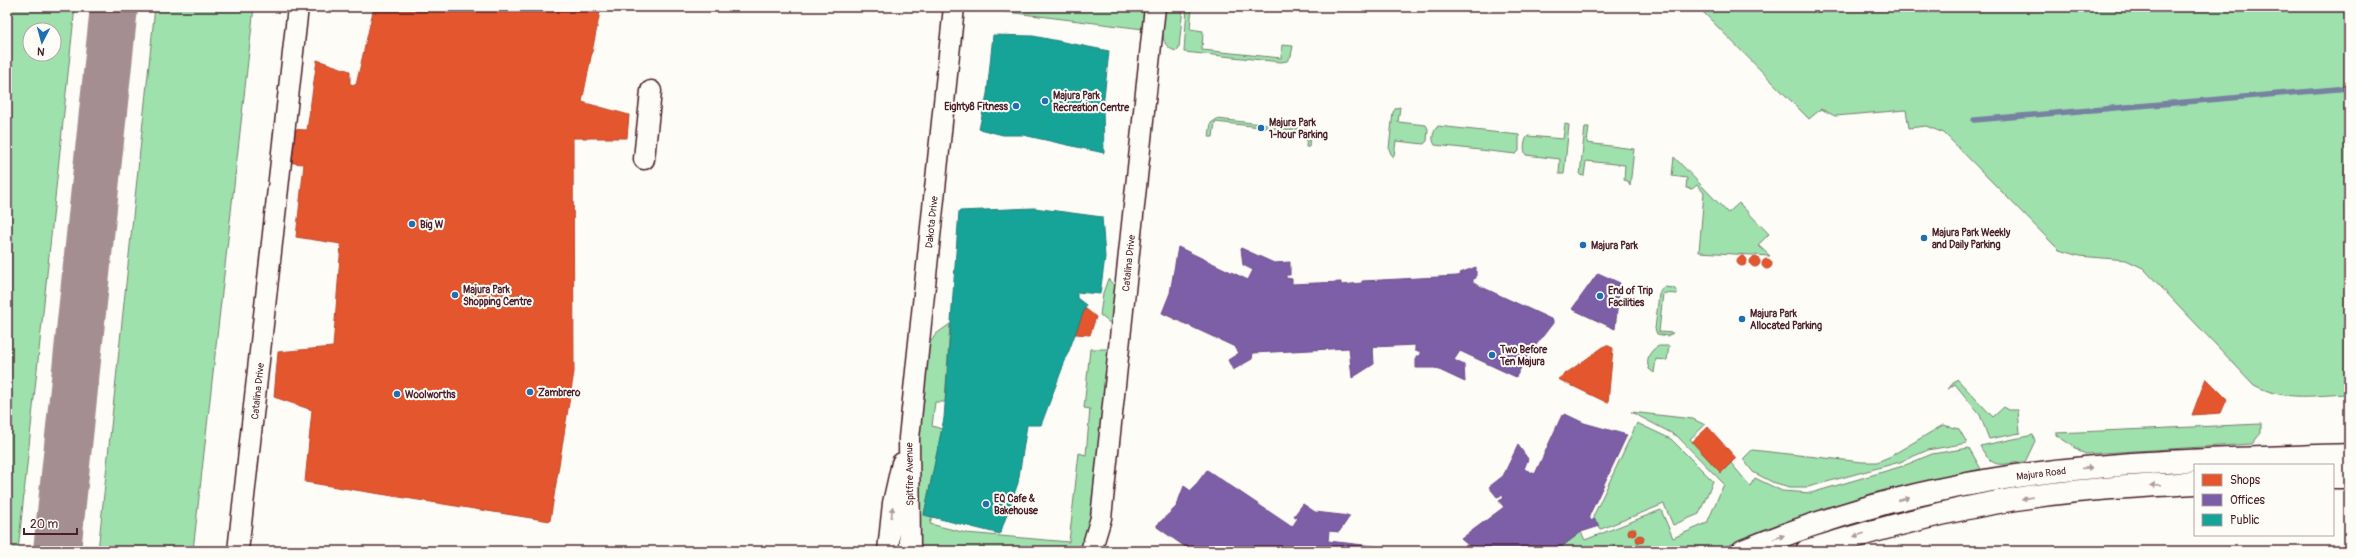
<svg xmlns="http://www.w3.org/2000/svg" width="2356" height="558" viewBox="0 0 2356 558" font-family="Pangolin,sans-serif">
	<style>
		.green { fill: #9ee1ad; stroke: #74806c; fill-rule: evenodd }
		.shops { fill: #e4572e; stroke: #b6462d }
		.offices { fill: #7b5ea7; stroke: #6c4b82 }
		.public { fill: #17a398; stroke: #267b77 }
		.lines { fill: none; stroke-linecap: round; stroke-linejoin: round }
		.stream { stroke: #7782a1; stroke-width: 5.5 }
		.taxiway { stroke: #a48e91; stroke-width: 48 }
		.minor-casing { stroke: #4a1f2b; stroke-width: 23 }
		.major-casing { stroke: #4a1f2b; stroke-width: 25 }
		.minor { stroke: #fdfcf7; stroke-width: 20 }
		.major { stroke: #fdfcf7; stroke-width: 22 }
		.oneway { fill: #ac999b }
		.poi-dot { fill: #1f6fb2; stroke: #fdfcf7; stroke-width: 1.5 }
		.labels { text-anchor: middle; stroke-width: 4; stroke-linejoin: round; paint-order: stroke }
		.poi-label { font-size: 10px; font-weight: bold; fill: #4a1f2b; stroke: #fdfcf7; text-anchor: start }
		.street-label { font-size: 10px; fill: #4a1f2b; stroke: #fdfcf7 }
	</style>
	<rect width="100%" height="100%" fill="#fdfcf7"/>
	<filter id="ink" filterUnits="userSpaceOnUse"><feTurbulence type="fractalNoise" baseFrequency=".025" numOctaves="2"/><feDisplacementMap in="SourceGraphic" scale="8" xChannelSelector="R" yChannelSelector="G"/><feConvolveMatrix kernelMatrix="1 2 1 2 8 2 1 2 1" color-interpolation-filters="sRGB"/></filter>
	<g filter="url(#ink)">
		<path class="green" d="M 7,7 L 75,7 L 18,551 L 7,551 ZM 30,30 L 54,30 L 54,54 L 30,54 Z
			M 155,7 L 254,7 L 193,551 L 98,551 Z
			M 967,7 L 1145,7 L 1143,29 Z
			M 1165,7 L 1183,7 L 1179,48 L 1176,51 C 1156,46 1164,22 1165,7 Z
			M 1187,7 L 1192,7 L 1190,29 L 1203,31 L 1202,50 L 1281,58 L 1282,45 L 1293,46 L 1291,56 L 1287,61 L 1281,62 L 1184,52 Z
			M 1698,7 L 2349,7 L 2349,394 C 2314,395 2286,402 2254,385 L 2143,268 L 2126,260 L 2079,256 L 2059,250 L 1944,133 L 1926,126 L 1909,128 L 1906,110 L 1835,116 L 1821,109 L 1809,119 Z
			M 1400,107 L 1398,122 L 1426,125 L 1428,129 L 1427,141 L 1424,144 L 1396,141 L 1394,156 L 1392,156 L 1389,149 L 1393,112 L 1396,108 Z
			M 1217,119 L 1306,129 L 1310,133 L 1309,147 L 1306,147 L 1307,132 L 1215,122 L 1213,137 L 1209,137 L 1211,123 Z
			M 1565,124 L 1569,125 L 1564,174 L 1559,174 L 1560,159 L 1526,155 C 1523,150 1524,140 1528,136 L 1563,139 Z
			M 1438,126 L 1519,135 L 1519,151 L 1516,154 L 1435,145 C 1431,139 1433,131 1438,126 Z
			M 1585,127 L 1589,127 L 1587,143 L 1634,149 L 1630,186 L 1628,181 L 1624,180 L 1625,165 L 1586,161 L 1584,176 L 1580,175 Z
			M 1674,157 L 1728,213 L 1739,203 L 1769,234 L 1758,245 L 1770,256 L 1699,252 L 1704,193 L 1697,185 L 1692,189 L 1686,188 L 1687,178 L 1672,176 Z
			M 1108,279 L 1115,286 L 1111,324 L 1100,315 L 1103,293 Z
			M 1664,287 L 1674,288 L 1677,292 L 1677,294 L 1663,293 L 1659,332 L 1673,333 L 1667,336 L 1657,334 L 1655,329 L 1659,294 L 1661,289 Z
			M 950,324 L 945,402 L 935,402 L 932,426 L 942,429 L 924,514 L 932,517 L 930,524 L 966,533 L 1069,542 L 1079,453 L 1086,455 L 1090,409 L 1084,408 L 1090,349 L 1109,349 L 1088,539 L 1084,551 L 920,551 L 918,446 L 929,344 L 936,334 Z
			M 1659,346 L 1669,346 L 1667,360 L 1656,359 L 1654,373 L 1649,369 C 1645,359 1650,350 1659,346 Z
			M 1957,379 L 1993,417 L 2004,407 L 2009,410 L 2018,410 L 2020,433 L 1989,439 L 1980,415 L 1955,384 L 1947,390 Z
			M 1631,412 L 1693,419 L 1705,425 L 1690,439 L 1720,472 L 1731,463 L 1750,486 L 1755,478 L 1782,491 L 1811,493 L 1903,466 L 1932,454 L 1969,448 L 1981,469 L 1876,492 L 1790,521 L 1714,551 L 1556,551 L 1581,532 L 1585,540 L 1661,510 L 1673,538 L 1707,523 L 1724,484 L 1677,436 Z
			M 1637,423 L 1671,439 L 1713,481 L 1699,514 L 1673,525 L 1664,504 L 1601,529 L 1593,517 Z
			M 2261,424 L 2261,433 L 2252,444 L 2085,454 L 2056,435 L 2056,433 Z
			M 1943,425 L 1959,429 L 1967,443 L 1928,450 L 1900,462 L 1808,487 L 1790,487 L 1772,482 L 1753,472 L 1743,459 L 1752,450 L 1862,462 L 1877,462 L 1889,457 Z
			M 2033,435 L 2035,441 L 2025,462 C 2001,463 1994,472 1980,446 Z"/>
		<path class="shops" d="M 374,7 L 601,7 L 582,102 L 629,115 L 627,138 L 573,138 L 574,372 L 550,521 L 305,482 L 312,410 L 274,397 L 278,352 L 333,347 L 341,244 L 296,237 L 304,164 L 285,162 L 289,129 L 307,130 L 317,60 L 350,71 L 350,84 L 356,85 Z
			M1737 261a5 5 0 1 1 10 0a5 5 0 1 1-10 0Z
			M1750 262a5 5 0 1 1 10 0a5 5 0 1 1-10 0Z
			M1762 264a5 5 0 1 1 10 0a5 5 0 1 1-10 0Z
			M 1085,308 L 1096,317 L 1090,335 L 1075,334 Z
			M 1606,345 L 1613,348 L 1608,403 L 1558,379 Z
			M 2206,378 L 2227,399 L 2221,413 L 2192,415 Z
			M 1708,427 L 1736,458 L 1721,473 L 1692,442 Z
			M1628 532a4 4 0 1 1 8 0a4 4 0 1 1-8 0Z
			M1636 539a4 4 0 1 1 8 0a4 4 0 1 1-8 0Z"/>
		<path class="offices" d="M 1178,247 L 1248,280 L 1253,270 L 1243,265 L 1241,248 L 1274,263 L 1290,262 L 1290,275 L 1286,275 L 1286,278 L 1292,279 L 1292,284 L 1341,282 L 1341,285 L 1362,283 L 1362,281 L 1457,276 L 1461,275 L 1460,273 L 1476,267 L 1476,278 L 1473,279 L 1473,283 L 1553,320 L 1553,323 L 1526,358 L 1516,377 L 1460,351 L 1454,360 L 1464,365 L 1465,382 L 1435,368 L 1416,368 L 1416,356 L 1420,356 L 1420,351 L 1415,351 L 1415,345 L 1373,347 L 1374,364 L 1352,378 L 1349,348 L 1253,353 L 1252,359 L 1233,370 L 1228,360 L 1239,353 L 1235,347 L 1162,313 L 1170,293 Z
			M 1598,273 L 1620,283 L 1615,329 L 1572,309 Z
			M 1565,414 L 1584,423 L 1627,435 L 1589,516 L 1591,521 L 1594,519 L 1600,526 L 1581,532 L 1556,551 L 1475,551 L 1461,539 L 1504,507 L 1499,501 L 1504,498 L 1502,495 L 1497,497 L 1489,487 L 1503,476 L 1518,445 L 1528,459 L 1524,469 L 1535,474 L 1562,415 L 1565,416 Z
			M 1207,470 L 1292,527 L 1298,518 L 1294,516 L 1303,504 L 1315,512 L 1350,516 L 1339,532 L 1329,531 L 1328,541 L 1418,551 L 1191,551 L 1157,527 L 1157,525 L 1176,507 L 1184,486 L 1191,491 Z"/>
		<path class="public" d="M 993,35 L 1033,36 L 1109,51 L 1103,107 L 1104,153 L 1023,135 L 1003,135 L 979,129 L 987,94 Z
			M 1034,208 L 1102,217 L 1105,257 L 1100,294 L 1077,292 L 1077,298 L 1086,305 L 1041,425 L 1027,425 L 1018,483 L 1000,534 L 924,515 L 944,418 L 959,211 Z"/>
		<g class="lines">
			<path class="stream" d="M 1974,120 L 2349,88"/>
			<path class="taxiway" d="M 57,551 L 114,7"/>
			<defs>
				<path id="minor" d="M 644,159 L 651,91
					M 238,551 L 298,7
					M 888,551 L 893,503 L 902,463
					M 910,551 L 909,438 L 954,7
					M 1091,551 L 1101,518 L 1155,7"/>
				<path id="major" d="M 2333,477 L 2349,477
					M 1743,551 C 1833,514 1928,488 2024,475 C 2132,460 2241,459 2349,455
					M 1807,551 C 1880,528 1953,508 2029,497 C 2084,489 2139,486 2195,483"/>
			</defs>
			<use href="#minor" class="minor-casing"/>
			<use href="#major" class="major-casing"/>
			<use href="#minor" class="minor"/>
			<use href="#major" class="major"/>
		</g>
		<defs><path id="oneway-solid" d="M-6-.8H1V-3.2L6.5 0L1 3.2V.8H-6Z"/></defs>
		<g class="oneway">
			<use href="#oneway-solid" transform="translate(2087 468) rotate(-5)"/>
			<use href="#oneway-solid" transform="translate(2156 485) rotate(177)"/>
			<use href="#oneway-solid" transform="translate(2027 498) rotate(171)"/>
			<use href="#oneway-solid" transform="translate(1904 499) rotate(-14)"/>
			<use href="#oneway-solid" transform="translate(892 512) rotate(-84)"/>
			<use href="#oneway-solid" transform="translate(1859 535) rotate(162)"/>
			<use href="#oneway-solid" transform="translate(1779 537) rotate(-19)"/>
		</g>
	</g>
	<g class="poi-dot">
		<circle cx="1045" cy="101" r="4"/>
		<circle cx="1016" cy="106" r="4"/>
		<circle cx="1261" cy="128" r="4"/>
		<circle cx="412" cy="224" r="4"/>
		<circle cx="1924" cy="238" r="4"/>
		<circle cx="1583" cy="245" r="4"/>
		<circle cx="455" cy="295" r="4"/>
		<circle cx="1600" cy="296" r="4"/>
		<circle cx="1742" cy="319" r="4"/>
		<circle cx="1492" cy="355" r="4"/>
		<circle cx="530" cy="392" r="4"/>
		<circle cx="397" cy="394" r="4"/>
		<circle cx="986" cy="504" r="4"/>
	</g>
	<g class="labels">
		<g class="poi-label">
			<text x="1053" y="99">Majura Park<tspan x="1053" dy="12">Recreation Centre</tspan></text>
			<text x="1008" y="110" text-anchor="end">Eighty8 Fitness</text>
			<text x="1269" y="126">Majura Park<tspan x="1269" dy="12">1-hour Parking</tspan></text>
			<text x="420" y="228">Big W</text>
			<text x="1932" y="236">Majura Park Weekly<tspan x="1932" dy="12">and Daily Parking</tspan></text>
			<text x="1591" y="249">Majura Park</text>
			<text x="463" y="293">Majura Park<tspan x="463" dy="12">Shopping Centre</tspan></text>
			<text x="1608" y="294">End of Trip<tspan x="1608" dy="12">Facilities</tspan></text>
			<text x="1750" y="317">Majura Park<tspan x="1750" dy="12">Allocated Parking</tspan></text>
			<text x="1500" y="353">Two Before<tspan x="1500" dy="12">Ten Majura</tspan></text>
			<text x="538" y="396">Zambrero</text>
			<text x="405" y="398">Woolworths</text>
			<text x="994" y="502">EQ Cafe &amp;<tspan x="994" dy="12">Bakehouse</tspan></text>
		</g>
		<g class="street-label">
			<text transform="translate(931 222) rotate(-84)" y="4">Dakota Drive</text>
			<text transform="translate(1128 263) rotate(-84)" y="4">Catalina Drive</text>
			<text transform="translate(257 391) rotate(-84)" y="4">Catalina Drive</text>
			<text transform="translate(2041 473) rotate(-7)" y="4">Majura Road</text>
			<text transform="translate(909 474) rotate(-91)" y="4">Spitfire Avenue</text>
		</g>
	</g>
	<rect width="2356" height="558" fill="none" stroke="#fdfcf7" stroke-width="24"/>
	<rect x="12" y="12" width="2332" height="534" fill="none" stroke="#4a1f2b" stroke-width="1.5" filter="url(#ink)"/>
	<rect x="2194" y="464" width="140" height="72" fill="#fdfcf7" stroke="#b5a4a5"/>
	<rect x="2202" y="474" width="20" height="12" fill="#e4572e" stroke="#b5a4a5"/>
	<text x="2230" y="484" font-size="12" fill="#4a1f2b">Shops</text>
	<rect x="2202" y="494" width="20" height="12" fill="#7b5ea7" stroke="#b5a4a5"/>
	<text x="2230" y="504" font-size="12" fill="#4a1f2b">Offices</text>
	<rect x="2202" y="514" width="20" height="12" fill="#17a398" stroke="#b5a4a5"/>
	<text x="2230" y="524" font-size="12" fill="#4a1f2b">Public</text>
	<g transform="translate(42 42) rotate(186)"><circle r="19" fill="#fdfcf7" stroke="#b5a4a5"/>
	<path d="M0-3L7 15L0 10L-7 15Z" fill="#1f6fb2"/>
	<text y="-6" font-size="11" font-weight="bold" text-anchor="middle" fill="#4a1f2b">N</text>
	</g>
	<path d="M24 528v6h53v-6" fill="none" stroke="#4a1f2b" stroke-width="2"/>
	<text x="30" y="528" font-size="12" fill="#4a1f2b" stroke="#fdfcf7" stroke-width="3" paint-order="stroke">20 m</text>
</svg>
